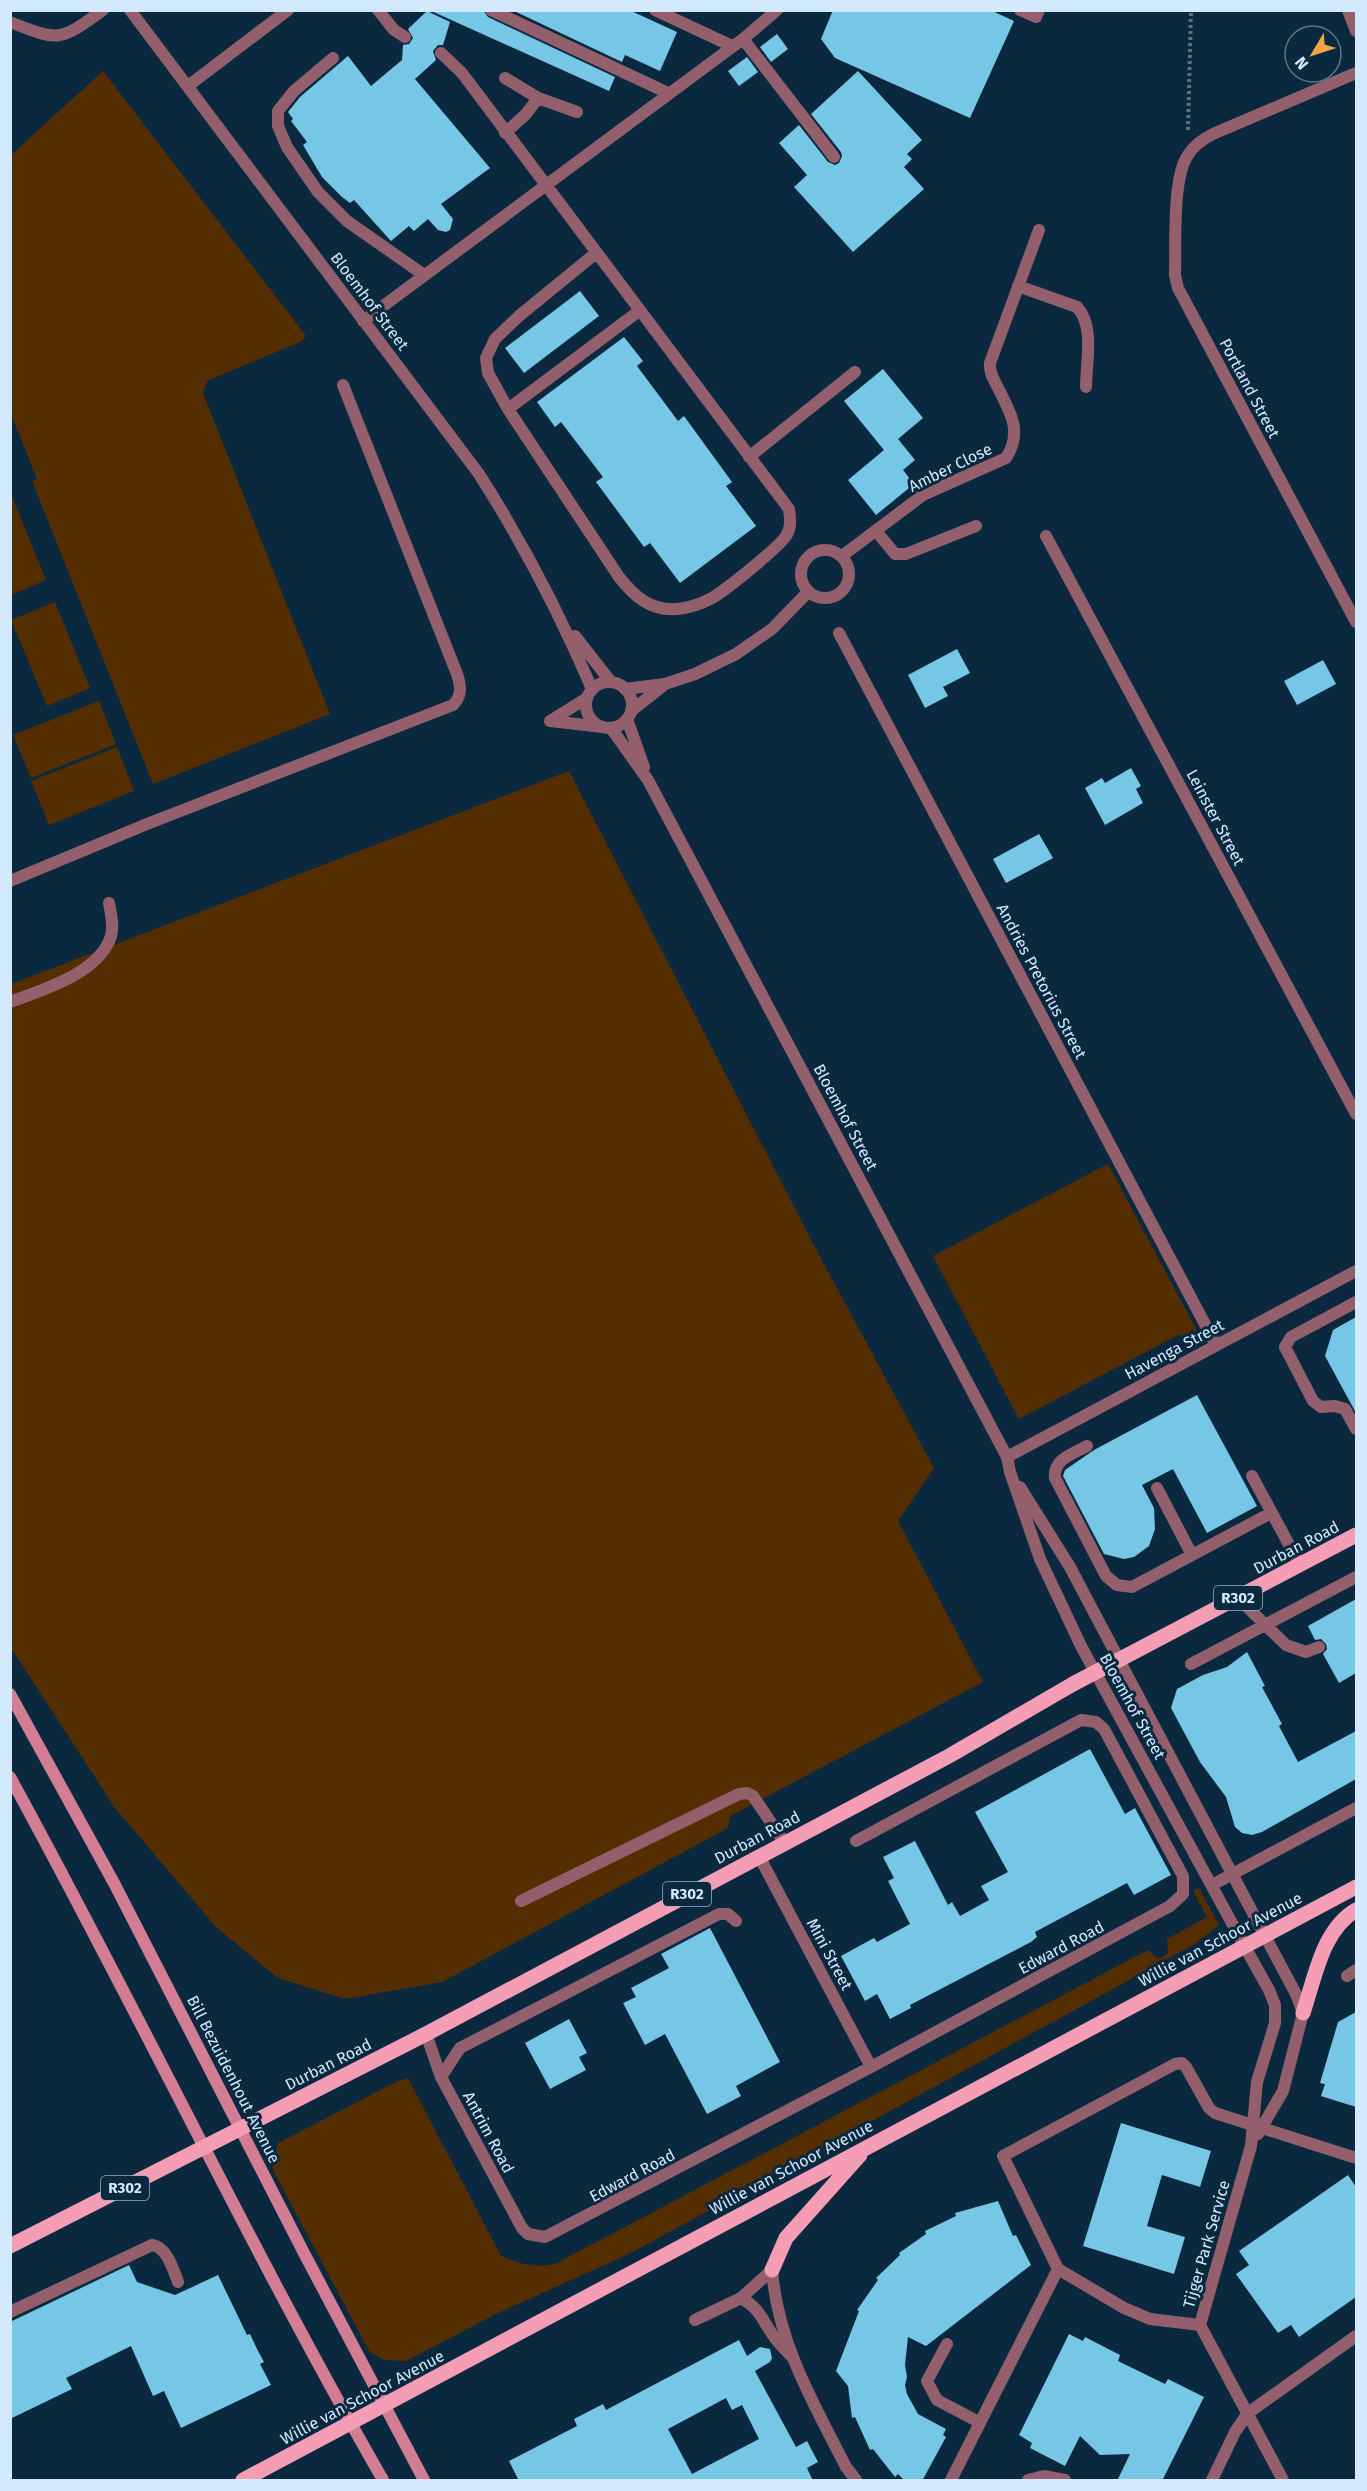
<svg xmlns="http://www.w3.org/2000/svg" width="1367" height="2491" viewBox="0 0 1367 2491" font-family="'Fira Sans',sans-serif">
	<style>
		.green { fill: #542d00 }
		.building { fill: #76c7e5; fill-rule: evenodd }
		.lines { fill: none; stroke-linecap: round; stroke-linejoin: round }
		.path { stroke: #577388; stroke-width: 4; stroke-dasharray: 3 3; stroke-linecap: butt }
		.service { stroke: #945f6c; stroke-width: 12 }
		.minor { stroke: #945f6c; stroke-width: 12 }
		.tertiary { stroke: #945f6c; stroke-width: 12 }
		.secondary { stroke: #d27d94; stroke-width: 12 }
		.primary { stroke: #f59db4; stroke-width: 15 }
		.labels { text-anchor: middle; stroke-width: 6; stroke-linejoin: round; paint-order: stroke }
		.shield { fill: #0a293f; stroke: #97b0c5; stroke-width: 1.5 }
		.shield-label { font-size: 15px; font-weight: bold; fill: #d3eafe }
		.street-label { font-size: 16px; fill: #d3eafe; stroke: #0a293f }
	</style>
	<rect width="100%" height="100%" fill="#0a293f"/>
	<path class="green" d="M 103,71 L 306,336 L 302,341 L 207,381 L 203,393 L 330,714 L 153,784 L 32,481 L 37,479 L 11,414 L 11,155 Z
		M 11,494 L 46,580 L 11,595 L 10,495 Z
		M 55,602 L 90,688 L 47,706 L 11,620 Z
		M 99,701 L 116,744 L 31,778 L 13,735 Z
		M 117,747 L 134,791 L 49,825 L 31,781 Z
		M 569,771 L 818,1253 L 934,1468 L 898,1521 L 983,1682 L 730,1816 L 728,1828 L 442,1982 L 345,1999 L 278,1978 L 216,1927 L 115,1808 L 11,1648 L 11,984 Z
		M 1108,1164 L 1196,1329 L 1197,1338 L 1188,1348 L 1180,1334 L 1019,1419 L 933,1256 Z
		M 1199,1888 L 1219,1925 L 1195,1944 L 633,2252 L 496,2314 L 406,2361 L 384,2360 L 369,2351 L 272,2168 L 278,2143 L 398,2081 L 408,2078 L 501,2256 C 521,2264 535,2269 557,2263 L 1148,1950 L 1158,1959 L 1168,1953 L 1167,1939 L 1207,1917 L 1193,1891 Z"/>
	<path class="building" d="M 429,10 L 483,10 L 488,17 L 615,77 L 609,91 Z
		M 512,10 L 629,10 L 677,32 L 660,71 L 625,55 L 622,62 Z
		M 833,10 L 990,10 L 1014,21 L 970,118 L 835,58 L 821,39 Z
		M 427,11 L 450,22 L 443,45 L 438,45 L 433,51 L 436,60 L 415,79 L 490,168 L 441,204 L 453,219 L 450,230 L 446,232 L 438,230 L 428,219 L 414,231 L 409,226 L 391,241 L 354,200 L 350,203 L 342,197 L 322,177 L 303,145 L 307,142 L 291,121 L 293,119 L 288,112 L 300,97 L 348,56 L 371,86 L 402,60 L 403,45 L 409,44 L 413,38 L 408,29 Z
		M 777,34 L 788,49 L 771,62 L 760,47 Z
		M 747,57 L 758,72 L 739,86 L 728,71 Z
		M 858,71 L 922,140 L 907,154 L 912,159 L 904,167 L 924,189 L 853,252 L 794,187 L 807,175 L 779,143 L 799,125 L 828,162 L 835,165 L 839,163 L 842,156 L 841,152 L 811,114 Z
		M 580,291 L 599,316 L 524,373 L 505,348 Z
		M 624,337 L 643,361 L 637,366 L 678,421 L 684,416 L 732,482 L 726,486 L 756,526 L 680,583 L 650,543 L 644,547 L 596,482 L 603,477 L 561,422 L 555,427 L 537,402 Z
		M 883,369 L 923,418 L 898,439 L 915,460 L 903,470 L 914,484 L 876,515 L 848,480 L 884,450 L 844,401 Z
		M 957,649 L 970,673 L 943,687 L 948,696 L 925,708 L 908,675 Z
		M 1323,660 L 1336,684 L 1297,705 L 1284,681 Z
		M 1131,768 L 1141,786 L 1136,789 L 1143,803 L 1105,825 L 1085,788 L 1102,778 L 1105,783 Z
		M 1039,834 L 1053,858 L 1006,883 L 993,859 Z
		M 1356,1317 L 1356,1413 L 1325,1356 L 1333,1330 Z
		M 1197,1395 L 1257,1506 L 1207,1533 L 1173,1469 L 1142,1485 L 1154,1508 L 1155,1529 L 1149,1546 L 1134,1557 L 1124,1559 L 1104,1554 L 1063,1476 L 1065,1470 L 1094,1450 Z
		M 1356,1599 L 1356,1673 L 1339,1683 L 1323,1654 L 1327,1649 L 1326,1644 L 1321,1639 L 1315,1640 L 1308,1626 Z
		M 1247,1652 L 1265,1686 L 1262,1687 L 1282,1724 L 1279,1726 L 1298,1762 L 1356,1731 L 1356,1779 L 1262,1832 L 1252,1835 L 1242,1833 L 1235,1827 L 1226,1797 L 1200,1762 L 1171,1708 L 1177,1689 L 1203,1675 L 1227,1667 Z
		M 1090,1749 L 1125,1814 L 1135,1808 L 1171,1875 L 1134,1895 L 1127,1883 L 1035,1932 L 1037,1937 L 1031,1942 L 910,2005 L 911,2008 L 890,2019 L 877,1994 L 865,2001 L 841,1956 L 874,1938 L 877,1942 L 910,1924 L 888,1881 L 894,1878 L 883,1857 L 915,1841 L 948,1905 L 952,1902 L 960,1916 L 989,1900 L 981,1886 L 1008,1872 L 975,1812 Z
		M 710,1928 L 780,2062 L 736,2086 L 741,2096 L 707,2114 L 665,2034 L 645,2045 L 623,2003 L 636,1997 L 631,1988 L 669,1968 L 661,1954 Z
		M 1356,2012 L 1356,2107 L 1321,2096 L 1325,2084 L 1320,2083 L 1338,2022 Z
		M 569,2019 L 587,2053 L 579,2057 L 586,2070 L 550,2089 L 525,2043 Z
		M 1121,2123 L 1211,2151 L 1200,2187 L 1162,2175 L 1147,2226 L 1185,2237 L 1174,2274 L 1083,2246 Z
		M 1348,2175 L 1356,2187 L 1356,2297 L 1299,2337 L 1291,2325 L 1278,2333 L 1236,2274 L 1249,2265 L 1239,2251 Z
		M 998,2201 L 1013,2236 L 1016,2235 L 1031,2265 L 926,2346 L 908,2337 L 905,2365 L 907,2377 L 905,2385 L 907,2394 L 918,2414 L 946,2429 L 943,2435 L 946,2437 L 922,2481 L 905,2481 L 898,2474 L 895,2477 L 873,2449 L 870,2450 L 855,2417 L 852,2418 L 848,2386 L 836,2371 L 859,2311 L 857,2310 L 878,2280 L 876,2278 L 900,2255 L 899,2253 L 926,2234 L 925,2231 L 956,2216 L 955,2213 Z
		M 129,2265 L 137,2282 L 175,2295 L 218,2275 L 247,2335 L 250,2334 L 257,2349 L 264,2362 L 260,2364 L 271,2385 L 181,2428 L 164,2391 L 153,2396 L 131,2346 L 66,2378 L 72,2389 L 10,2419 L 10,2322 Z
		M 1069,2334 L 1083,2341 L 1085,2337 L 1120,2355 L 1118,2361 L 1165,2384 L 1168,2379 L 1204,2397 L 1162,2481 L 1117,2481 L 1130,2454 L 1100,2455 L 1080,2436 L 1065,2466 L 1030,2448 L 1032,2443 L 1019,2435 Z
		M 739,2340 L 747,2356 L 760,2347 L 770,2349 L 772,2358 L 770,2362 L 755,2371 L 796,2447 L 807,2441 L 818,2462 L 807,2468 L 813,2481 L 519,2481 L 509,2461 L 577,2426 L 574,2419 L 603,2404 L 606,2410 ZM 726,2398 L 732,2410 L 742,2405 L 759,2439 L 692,2474 L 668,2429 Z"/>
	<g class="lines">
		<path class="path" d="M 1188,130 L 1191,10"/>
		<path class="service" d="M 378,10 L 394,30 L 405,37
			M 491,10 L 668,93
			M 655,10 L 732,46
			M 1020,10 L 1036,17 L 1039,10
			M 743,39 L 834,157
			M 441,53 L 462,73 L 789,509 C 790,518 792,527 786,536 C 778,548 726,590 712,598 C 701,604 688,608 677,609 C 650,611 634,596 619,577 L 508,409 L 488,373 L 486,358 L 495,339 L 519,316 L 596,253
			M 333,58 L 294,91 L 278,111 L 278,126 L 287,147 L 318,192 L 347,221 L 424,275
			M 505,78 L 538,98
			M 188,86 L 288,10
			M 505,133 L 526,114 L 538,98 L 577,112
			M 1018,286 L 1077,307 C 1095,326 1086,362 1086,387
			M 363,321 L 743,39 L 777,10
			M 508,409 L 639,311
			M 749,457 L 855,372
			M 876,531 L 895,554 L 906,554 L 976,526
			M801 574a24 24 0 1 1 48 0a24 24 0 1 1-48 0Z
			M 842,556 L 923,495 L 1006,458 C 1022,433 1012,415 999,390 C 995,381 989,374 990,363 L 1039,230
			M 625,689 L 665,684 L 695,674 L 736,654 L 772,629 L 808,592
			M 631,711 L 664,685
			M 550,721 L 603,727
			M 550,721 L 587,698
			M 10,881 L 147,824 L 453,705 C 462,696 461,686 457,674 L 343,385
			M 10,1002 C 42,990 100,973 111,936 C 114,926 111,914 109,903
			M 1356,1302 L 1291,1337 L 1285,1347 L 1313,1401 L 1321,1407 L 1335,1406 L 1345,1409 L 1356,1429
			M 1087,1446 C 1073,1454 1053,1459 1055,1478 L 1106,1576 L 1117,1585 L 1132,1587 L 1271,1513
			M 1252,1476 L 1300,1565
			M 1157,1488 L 1192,1555
			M 1238,1598 L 1286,1645 L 1306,1652 L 1319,1647
			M 1191,1664 L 1356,1577
			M 856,1841 L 1081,1720 L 1096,1722 L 1104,1729 L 1183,1876 L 1183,1894 L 1170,1906
			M 521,1901 L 739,1794 L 747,1793 L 753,1796 L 784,1842
			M 1347,1976 L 1356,1970
			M 441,2077 L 460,2048 L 719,1914 L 728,1914 L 736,1921
			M 1262,2128 L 1356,2158
			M 741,2298 L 772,2270
			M 10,2312 L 152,2245 C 167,2247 173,2269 178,2282
			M 695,2320 L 741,2298 C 762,2310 762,2321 775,2338 C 780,2345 786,2350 791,2356
			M 947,2344 L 927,2381 L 937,2400 L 979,2422
			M 1248,2413 L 1356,2336
			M 1028,2480 L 1044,2476 L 1065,2480"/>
		<path class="minor" d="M 1348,10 L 1356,31
			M 10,22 C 60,42 60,41 103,10
			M 1356,73 L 1213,134 C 1203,139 1194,145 1188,155 C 1172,178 1176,245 1175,275 L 1178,288 L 1356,622
			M 1046,536 L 1356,1114
			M 839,633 L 1216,1345
			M 1007,1457 L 1356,1271
			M 759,1856 L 871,2067
			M 1212,1885 L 1356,1808
			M 1245,1947 L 1269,1990 L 1275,2005 L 1275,2023 L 1257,2082 L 1251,2146 L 1200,2325 L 1283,2480
			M 426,2034 L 441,2077 L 522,2228 L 528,2234 L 545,2237 L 871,2067 L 1170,1906
			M 1258,2134 L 1283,2091 L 1303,2013 L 1296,1994 L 1265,1936
			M 1058,2269 L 1003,2156 L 1175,2064 L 1182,2063 L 1186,2067 L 1209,2108 L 1215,2113 L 1262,2128
			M 772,2270 C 778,2344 813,2402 846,2467 L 856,2480
			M 951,2480 L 1058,2269 L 1124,2308 L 1150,2319 L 1200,2325
			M 1212,2480 L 1235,2432 L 1248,2413"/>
		<path class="tertiary" d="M 130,10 L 479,474 C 523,543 560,614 592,689
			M 575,636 L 611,682
			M586 705a23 23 0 1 1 46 0a23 23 0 1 1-46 0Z
			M 627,719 L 644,767
			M 611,728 L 648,780 L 1007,1457 L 1010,1472 L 1040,1559 L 1081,1646 L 1245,1947
			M 1020,1487 L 1070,1567 L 1265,1936"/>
		<path class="secondary" d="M 10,1694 L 114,1883 L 305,2255 L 424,2480
			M 10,1777 C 138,2010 251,2250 383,2480"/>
		<path class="primary" d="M 1303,2013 C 1315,1978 1322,1930 1356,1910
			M 10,2246 L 426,2034 L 949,1756 L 1073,1684 L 1356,1535
			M 772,2270 L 786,2238 L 860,2155
			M 243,2480 L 1356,1887"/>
	</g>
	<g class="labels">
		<g class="shield">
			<rect x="1214" y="1586" width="48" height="24" rx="4.5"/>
			<rect x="663" y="1882" width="48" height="24" rx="4.5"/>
			<rect x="101" y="2176" width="48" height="24" rx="4.5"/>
		</g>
		<g class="shield-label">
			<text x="1238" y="1603">R302</text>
			<text x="687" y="1899">R302</text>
			<text x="125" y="2193">R302</text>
		</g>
		<g class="street-label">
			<text transform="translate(370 301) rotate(53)" y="6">Bloemhof Street</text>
			<text transform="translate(1250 388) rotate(62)" y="6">Portland Street</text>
			<text transform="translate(950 467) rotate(-26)" y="6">Amber Close</text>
			<text transform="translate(1216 817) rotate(62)" y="6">Leinster Street</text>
			<text transform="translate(1042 981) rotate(62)" y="6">Andries Pretorius Street</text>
			<text transform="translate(846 1117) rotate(62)" y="6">Bloemhof Street</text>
			<text transform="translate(1174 1349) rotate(-28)" y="6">Havenga Street</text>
			<text transform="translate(1296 1547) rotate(-28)" y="6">Durban Road</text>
			<text transform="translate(1133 1706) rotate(61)" y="6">Bloemhof Street</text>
			<text transform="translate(757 1837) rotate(-28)" y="6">Durban Road</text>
			<text transform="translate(1220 1939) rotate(-28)" y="6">Willie van Schoor Avenue</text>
			<text transform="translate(1061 1947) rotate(-28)" y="6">Edward Road</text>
			<text transform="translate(830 1954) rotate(62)" y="6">Mini Street</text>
			<text transform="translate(328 2064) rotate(-27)" y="6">Durban Road</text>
			<text transform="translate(234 2079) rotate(63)" y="6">Bill Bezuidenhout Avenue</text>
			<text transform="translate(489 2132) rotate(62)" y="6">Antrim Road</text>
			<text transform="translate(791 2167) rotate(-28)" y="6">Willie van Schoor Avenue</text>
			<text transform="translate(632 2175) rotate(-28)" y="6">Edward Road</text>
			<text transform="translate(1206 2244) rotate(-74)" y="6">Tijger Park Service</text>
			<text transform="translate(362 2397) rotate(-28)" y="6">Willie van Schoor Avenue</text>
		</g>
	</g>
	<rect width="1367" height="2491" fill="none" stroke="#d3eafe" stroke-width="24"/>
	<g transform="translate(1313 54) rotate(231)"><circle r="28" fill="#0a293f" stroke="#5a768b" stroke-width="1.5"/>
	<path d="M0-4.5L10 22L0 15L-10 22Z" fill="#f7a149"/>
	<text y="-9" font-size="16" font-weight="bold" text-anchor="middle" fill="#d3eafe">N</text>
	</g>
</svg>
